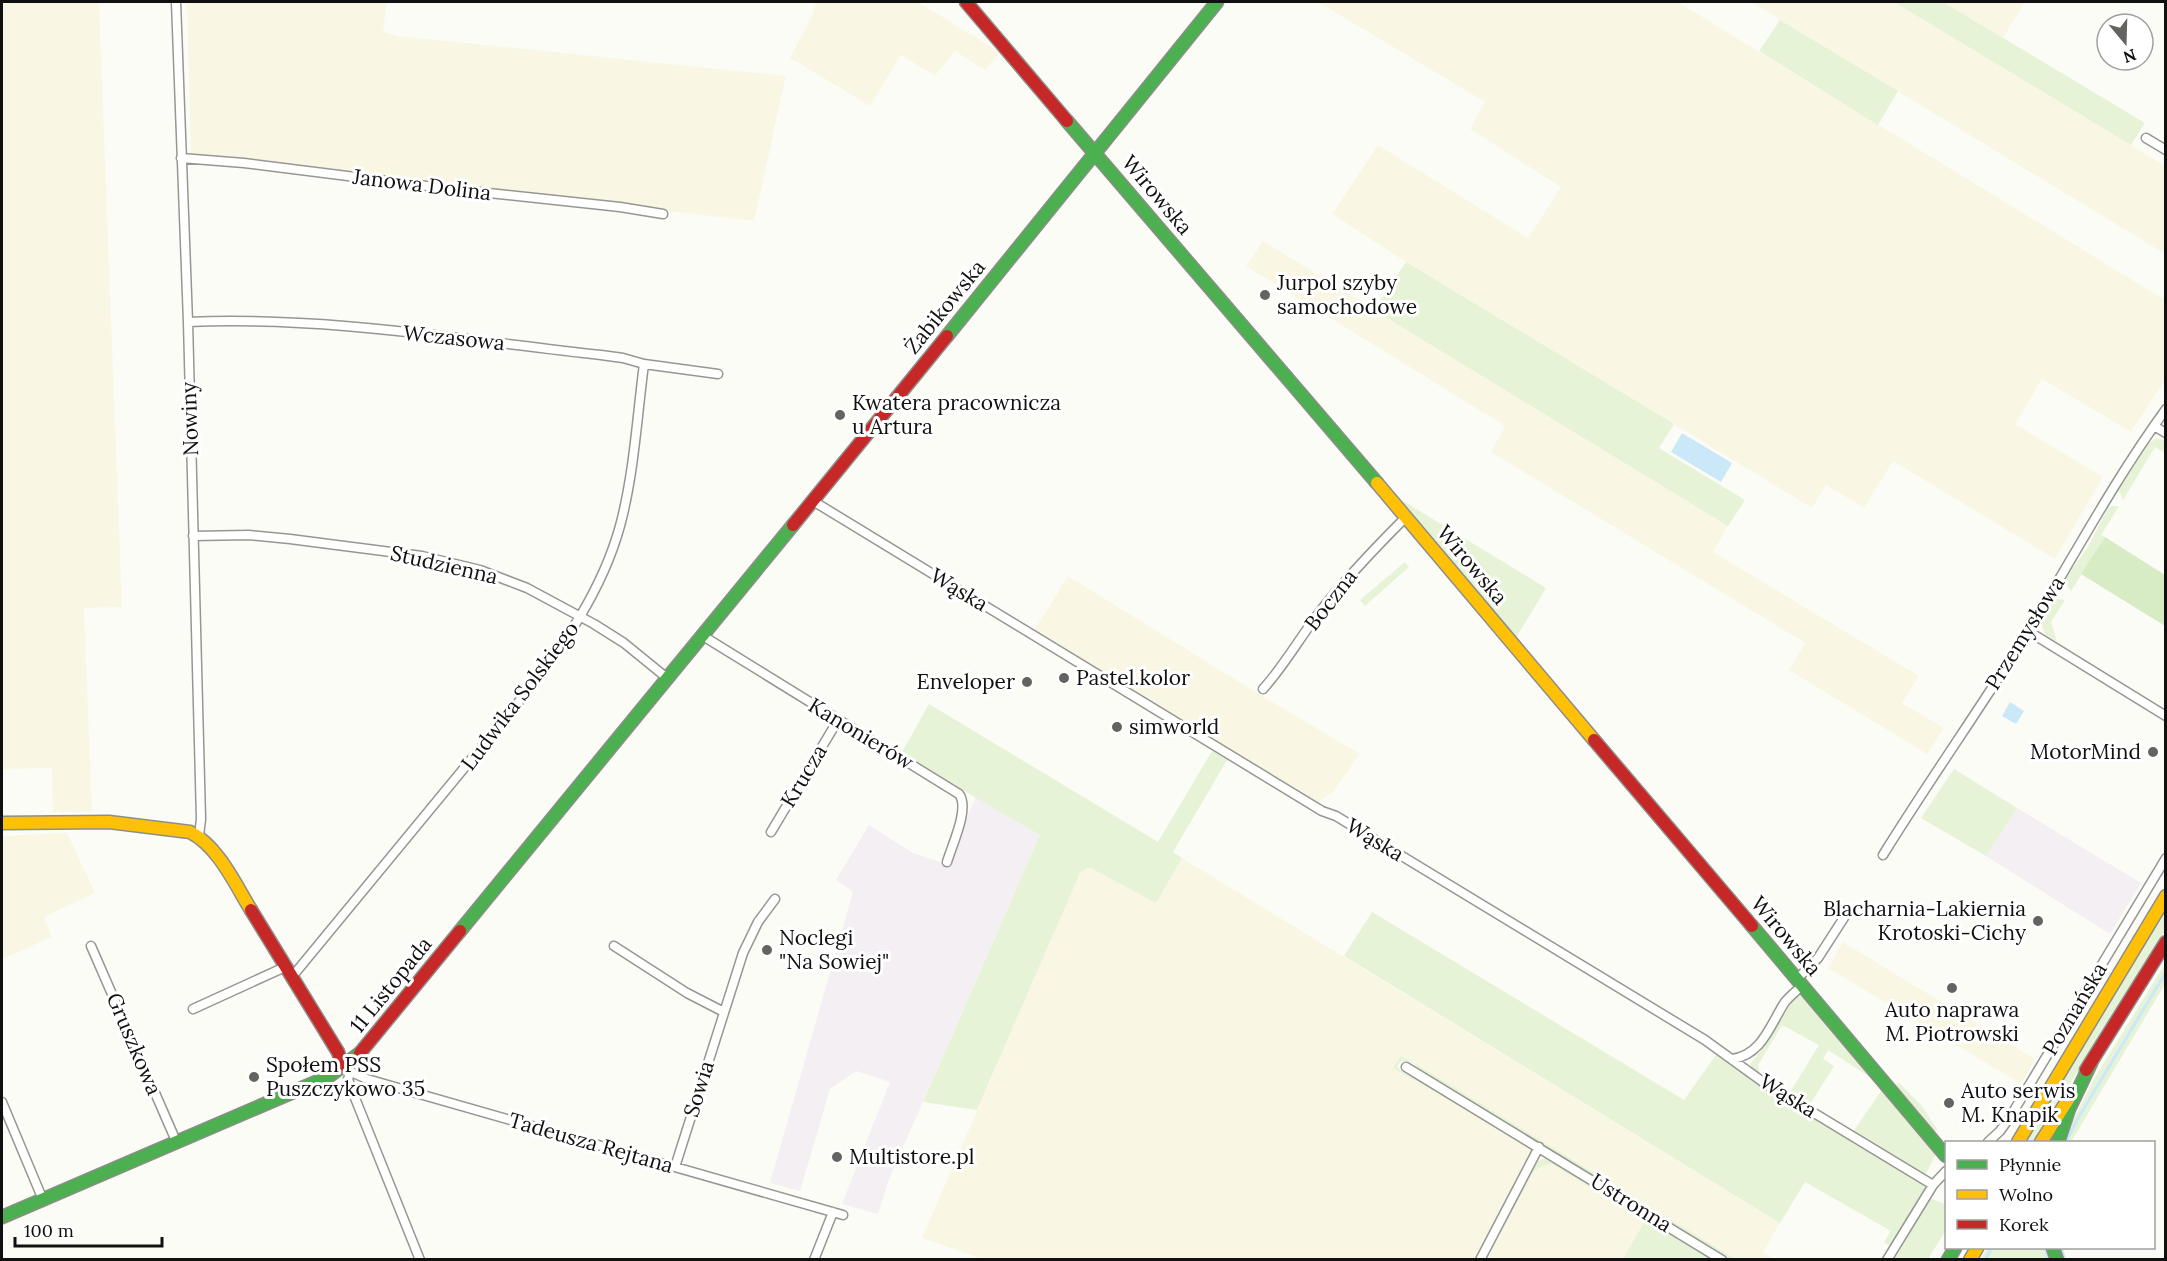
<svg xmlns="http://www.w3.org/2000/svg" width="2167" height="1261" viewBox="0 0 2167 1261" font-family="Lora,serif">
	<style>
		.industrial { fill: #f4eff3 }
		.farmland { fill: #f9f7e3 }
		.green { fill: #e6f3d6 }
		.forest { fill: #d7ebc4 }
		.water { fill: #cbe8f8 }
		.lines { fill: none; stroke-linecap: round; stroke-linejoin: round }
		.stream { stroke: #cbe8f8; stroke-width: 3 }
		.street-casing { stroke: #969694; stroke-width: 11 }
		.fast-casing { stroke: #8d8d8b; stroke-width: 15 }
		.slow-casing { stroke: #8d8d8b; stroke-width: 15 }
		.jam-casing { stroke: #8d8d8b; stroke-width: 15 }
		.street { stroke: #fffffe; stroke-width: 8 }
		.fast { stroke: #4caf50; stroke-width: 12 }
		.slow { stroke: #ffc107; stroke-width: 12 }
		.jam { stroke: #c62828; stroke-width: 12 }
		.poi-dot { fill: #636361; stroke: #fff; stroke-width: 2 }
		.labels { text-anchor: middle; stroke-width: 6; stroke-linejoin: round; paint-order: stroke }
		.street-label { font-size: 21px; fill: #101010; stroke: #fff }
		.poi-label { font-size: 21px; fill: #101010; stroke: #fff; text-anchor: start }
	</style>
	<rect width="100%" height="100%" fill="#fcfcf7"/>
	<path class="industrial" d="M 976,796 L 1040,835 L 889,1179 L 878,1214 L 842,1204 L 890,1082 L 856,1071 L 830,1089 L 800,1191 L 770,1183 L 853,892 L 836,880 L 869,825 L 913,853 L 951,866 L 965,822 Z
		M 2017,808 L 2141,883 L 2110,934 L 1986,856 Z"/>
	<path class="farmland" d="M 2,2 L 99,2 L 122,607 L 84,608 L 92,812 L 53,812 L 52,768 L 2,769 Z
		M 184,2 L 387,2 L 383,32 L 398,36 L 786,76 L 754,221 L 191,155 L 187,8 Z
		M 816,2 L 918,2 L 1000,52 L 985,70 L 955,51 L 935,76 L 901,55 L 870,106 L 790,58 L 813,14 Z
		M 1318,2 L 1678,2 L 2165,300 L 2165,380 L 2131,432 L 2042,379 L 2015,424 L 2103,477 L 2055,559 L 1893,461 L 1864,508 L 1826,485 L 1812,508 L 1406,262 L 1332,214 L 1378,145 L 1528,238 L 1561,187 L 1470,129 L 1485,102 Z
		M 1751,2 L 1894,2 L 2131,145 L 2165,166 L 2165,254 Z
		M 1943,2 L 2025,2 L 2003,38 Z
		M 1263,241 L 1728,526 L 1713,552 L 1919,676 L 1902,703 L 1944,728 L 1927,754 L 1789,670 L 1805,643 L 1491,452 L 1505,426 L 1246,266 Z
		M 1068,576 L 1249,688 L 1360,754 L 1332,793 L 1316,803 L 1033,632 Z
		M 67,833 L 95,893 L 44,917 L 52,937 L 2,959 L 2,836 Z
		M 1182,858 L 1780,1223 L 1763,1252 L 1774,1259 L 1735,1259 L 1401,1056 L 1393,1068 L 1526,1145 L 1529,1149 L 1529,1158 L 1475,1259 L 985,1260 L 922,1238 L 1080,873 L 1087,868 L 1091,868 L 1156,902 Z
		M 1843,942 L 2035,1059 L 2021,1084 L 1828,968 Z
		M 1548,1164 L 1558,1166 L 1646,1221 L 1623,1259 L 1487,1260 L 1534,1171 Z"/>
	<path class="green" d="M 1894,2 L 1943,2 L 2145,123 L 2131,145 Z
		M 1780,20 L 1898,91 L 1878,125 L 1759,51 Z
		M 1406,262 L 1674,424 L 1659,448 L 1745,500 L 1728,526 L 1374,310 Z
		M 2156,439 L 2165,440 L 2165,453 L 2155,447 L 2123,500 L 2119,490 L 2148,443 Z
		M 1395,496 L 1546,588 L 1516,638 Z
		M 2112,506 L 2119,506 L 2101,535 L 2105,537 L 2071,591 L 2066,584 L 2067,577 L 2089,545 L 2108,508 Z
		M 1405,562 L 1409,567 L 1365,606 L 1360,600 Z
		M 2057,599 L 2065,600 L 2051,622 L 2057,642 L 2135,691 L 2046,635 C 2037,623 2044,606 2057,599 Z
		M 929,704 L 1158,842 L 1212,751 L 1227,760 L 1173,852 L 1182,858 L 1156,903 L 1091,868 L 1087,868 L 1080,873 L 977,1110 L 923,1102 L 1040,835 L 901,754 Z
		M 1954,769 L 2017,808 L 1986,856 L 1921,818 Z
		M 2165,907 L 2165,931 L 2034,1142 L 2025,1142 Z
		M 1372,912 L 1684,1100 L 1716,1055 L 1922,1183 L 1924,1189 L 1891,1247 L 1884,1242 L 1891,1231 L 1805,1182 L 1780,1223 L 1344,956 Z
		M 2165,964 L 2165,984 L 2071,1142 L 2062,1142 L 2094,1079 Z
		M 1800,996 L 1807,999 L 1876,1081 L 1828,1050 L 1823,1059 L 1834,1066 L 1809,1106 L 1789,1094 L 1819,1045 L 1782,1025 L 1758,1065 L 1760,1077 L 1752,1070 L 1750,1064 L 1760,1052 L 1794,999 Z
		M 1401,1056 L 1413,1063 L 1402,1060 L 1397,1066 C 1402,1074 1411,1077 1420,1079 L 1529,1145 L 1531,1150 L 1529,1158 L 1529,1149 L 1526,1145 L 1393,1068 Z
		M 1414,1063 L 1735,1259 L 1729,1259 L 1421,1072 Z
		M 1898,1082 L 1921,1105 L 1937,1129 L 1934,1132 L 1896,1086 Z
		M 1881,1091 L 1884,1091 L 1937,1152 L 1925,1176 L 1853,1132 Z
		M 1546,1158 L 1549,1158 L 1716,1259 L 1623,1259 L 1645,1221 L 1552,1164 L 1543,1166 L 1534,1171 L 1487,1259 L 1483,1260 L 1534,1166 L 1538,1161 Z
		M 1930,1198 L 1944,1204 L 1946,1199 L 1946,1230 L 1928,1259 L 1891,1260 Z
		M 1987,1248 L 2048,1248 L 2052,1260 L 1980,1260 Z"/>
	<path class="forest" d="M 2105,537 L 2165,575 L 2165,626 L 2081,574 Z"/>
	<path class="water" d="M 1682,433 L 1732,463 L 1721,482 L 1671,452 Z
		M 2010,702 L 2024,711 L 2016,724 L 2002,716 Z"/>
	<g class="lines">
		<path class="stream" d="M 2066,1142 L 2077,1120 L 2166,972
			M 2045,1248 L 2049,1260
			M 2061,1248 L 2065,1260
			M 1985,1260 L 1992,1248"/>
		<defs>
			<path id="street" d="M 176,2 L 188,322 L 201,819 L 199,836
				M 2146,138 L 2166,150
				M 181,158 L 244,163 L 451,189 L 620,207 L 663,214
				M 188,322 C 325,316 464,340 601,355 L 623,358 L 644,364 L 718,374
				M 2154,426 L 2166,433
				M 813,501 L 1322,811 L 1336,816 L 1705,1040 L 1763,1082 L 1933,1185
				M 193,536 L 249,535 L 290,539 L 422,556 L 480,570 L 527,588 L 594,624 L 624,643 L 667,678
				M 2028,631 L 2166,716
				M 703,636 L 959,794 C 970,808 952,845 947,862
				M 1263,689 C 1284,666 1299,639 1318,614 C 1345,579 1375,548 1406,517
				M 771,832 L 838,720
				M 1883,855 C 1930,779 1982,706 2029,630 C 2074,556 2115,479 2166,409
				M 91,946 L 176,1141
				M 614,946 L 687,993 L 722,1011
				M 291,976 L 296,972 L 521,699 C 563,647 602,591 620,526 C 634,474 637,417 644,364
				M 1797,979 L 1818,958 L 1845,916
				M 193,1009 L 285,967
				M 1732,1059 C 1762,1055 1770,1025 1785,1002 C 1790,996 1796,991 1802,986
				M 340,1067 L 367,1079 L 843,1215
				M 1406,1067 L 1722,1260
				M 350,1073 L 348,1079 L 351,1088 L 420,1260
				M 2,1102 L 43,1200
				M 1988,1142 L 2000,1131 L 2010,1117 L 2166,858
				M 675,1167 L 743,953 L 758,922 L 775,899
				M 814,1260 L 833,1212
				M 1480,1260 L 1539,1147
				M 1887,1260 L 1933,1185 L 1946,1171"/>
			<path id="fast" d="M 1067,121 L 1377,483
				M 947,336 L 1217,2
				M 1752,926 L 1946,1156
				M 460,931 L 793,525
				M 2058,1142 L 2069,1109 L 2091,1063
				M 2,1217 L 328,1077 L 360,1053
				M 2053,1248 L 2057,1260
				M 1948,1260 L 1955,1248"/>
			<path id="slow" d="M 1377,483 L 1594,740
				M 2,823 L 109,822 L 190,832 C 218,846 235,884 251,910
				M 2018,1142 L 2166,896
				M 2041,1142 L 2069,1098
				M 1970,1260 L 1977,1248"/>
			<path id="jam" d="M 966,2 L 1067,121
				M 793,525 L 947,336
				M 1594,740 L 1752,926
				M 251,910 L 338,1052 L 341,1061 L 340,1067
				M 360,1053 L 460,931
				M 2086,1070 L 2166,942"/>
		</defs>
		<use href="#street" class="street-casing"/>
		<use href="#fast" class="fast-casing"/>
		<use href="#slow" class="slow-casing"/>
		<use href="#jam" class="jam-casing"/>
		<use href="#street" class="street"/>
		<use href="#fast" class="fast"/>
		<use href="#slow" class="slow"/>
		<use href="#jam" class="jam"/>
	</g>
	<g class="poi-dot">
		<circle cx="1265" cy="295" r="6"/>
		<circle cx="840" cy="415" r="6"/>
		<circle cx="1064" cy="678" r="6"/>
		<circle cx="1027" cy="682" r="6"/>
		<circle cx="1117" cy="727" r="6"/>
		<circle cx="2153" cy="752" r="6"/>
		<circle cx="2038" cy="921" r="6"/>
		<circle cx="767" cy="950" r="6"/>
		<circle cx="1952" cy="988" r="6"/>
		<circle cx="254" cy="1077" r="6"/>
		<circle cx="1949" cy="1103" r="6"/>
		<circle cx="837" cy="1157" r="6"/>
	</g>
	<g class="labels">
		<g class="street-label">
			<text transform="translate(422 185) rotate(7)" y="7">Janowa Dolina</text>
			<text transform="translate(1157 195) rotate(50)" y="7">Wirowska</text>
			<text transform="translate(945 307) rotate(-51)" y="7">Żabikowska</text>
			<text transform="translate(454 338) rotate(6)" y="7">Wczasowa</text>
			<text transform="translate(190 419) rotate(-92)" y="7">Nowiny</text>
			<text transform="translate(444 565) rotate(13)" y="7">Studzienna</text>
			<text transform="translate(1472 565) rotate(50)" y="7">Wirowska</text>
			<text transform="translate(959 590) rotate(31)" y="7">Wąska</text>
			<text transform="translate(1331 600) rotate(-52)" y="7">Boczna</text>
			<text transform="translate(2025 633) rotate(-58)" y="7">Przemysłowa</text>
			<text transform="translate(520 696) rotate(-53)" y="7">Ludwika Solskiego</text>
			<text transform="translate(861 734) rotate(31)" y="7">Kanonierów</text>
			<text transform="translate(804 776) rotate(-59)" y="7">Krucza</text>
			<text transform="translate(1375 840) rotate(31)" y="7">Wąska</text>
			<text transform="translate(1786 936) rotate(50)" y="7">Wirowska</text>
			<text transform="translate(391 985) rotate(-51)" y="7">11 Listopada</text>
			<text transform="translate(2075 1009) rotate(-59)" y="7">Poznańska</text>
			<text transform="translate(134 1044) rotate(67)" y="7">Gruszkowa</text>
			<text transform="translate(699 1089) rotate(-73)" y="7">Sowia</text>
			<text transform="translate(1788 1096) rotate(32)" y="7">Wąska</text>
			<text transform="translate(591 1143) rotate(16)" y="7">Tadeusza Rejtana</text>
			<text transform="translate(1631 1203) rotate(32)" y="7">Ustronna</text>
		</g>
		<g class="poi-label">
			<text x="1277" y="290">Jurpol szyby<tspan x="1277" dy="24">samochodowe</tspan></text>
			<text x="852" y="410">Kwatera pracownicza<tspan x="852" dy="24">u Artura</tspan></text>
			<text x="1076" y="685">Pastel.kolor</text>
			<text x="1015" y="689" text-anchor="end">Enveloper</text>
			<text x="1129" y="734">simworld</text>
			<text x="2141" y="759" text-anchor="end">MotorMind</text>
			<text x="2026" y="916" text-anchor="end">Blacharnia-Lakiernia<tspan x="2026" dy="24">Krotoski-Cichy</tspan></text>
			<text x="779" y="945">Noclegi<tspan x="779" dy="24">"Na Sowiej"</tspan></text>
			<text x="1952" y="1017" text-anchor="middle">Auto naprawa<tspan x="1952" dy="24">M. Piotrowski</tspan></text>
			<text x="266" y="1072">Społem PSS<tspan x="266" dy="24">Puszczykowo 35</tspan></text>
			<text x="1961" y="1098">Auto serwis<tspan x="1961" dy="24">M. Knapik</tspan></text>
			<text x="849" y="1164">Multistore.pl</text>
		</g>
	</g>
	<rect width="2167" height="1261" fill="none" stroke="#101010" stroke-width="6"/>
	<rect x="1945" y="1141" width="210" height="108" fill="#ffffff" stroke="#9f9f9f" stroke-width="1.5"/>
	<rect x="1957" y="1160" width="30" height="9" fill="#4caf50" stroke="#9f9f9f" stroke-width="1.5"/>
	<text x="1999" y="1171" font-size="18" fill="#101010">Płynnie</text>
	<rect x="1957" y="1190" width="30" height="9" fill="#ffc107" stroke="#9f9f9f" stroke-width="1.5"/>
	<text x="1999" y="1201" font-size="18" fill="#101010">Wolno</text>
	<rect x="1957" y="1220" width="30" height="9" fill="#c62828" stroke="#9f9f9f" stroke-width="1.5"/>
	<text x="1999" y="1231" font-size="18" fill="#101010">Korek</text>
	<g transform="translate(2125 42) rotate(161)"><circle r="28" fill="#ffffff" stroke="#9f9f9f" stroke-width="1.5"/>
	<path d="M0-4.5L10 22L0 15L-10 22Z" fill="#636361"/>
	<text y="-9" font-size="16" font-weight="bold" text-anchor="middle" fill="#101010">N</text>
	</g>
	<path d="M15 1237v9h147v-9" fill="none" stroke="#101010" stroke-width="3"/>
	<text x="24" y="1237" font-size="18" fill="#101010" stroke="#ffffff" stroke-width="4.5" paint-order="stroke">100 m</text>
</svg>
